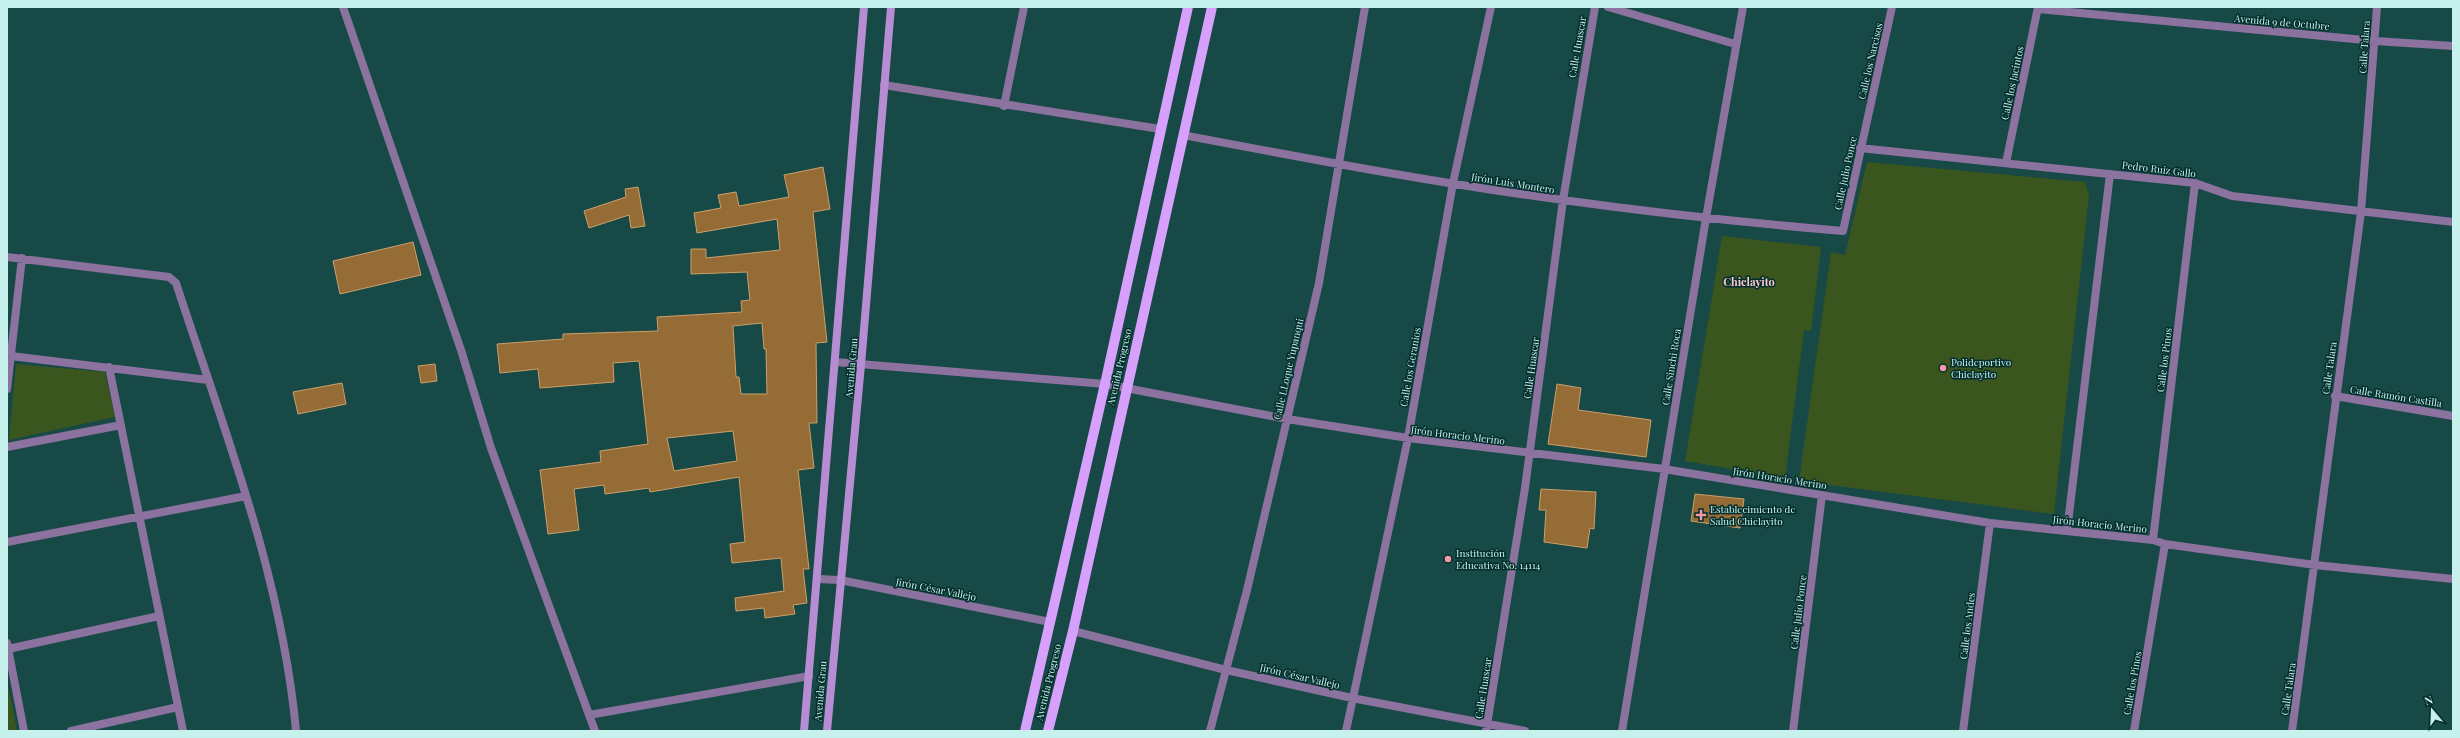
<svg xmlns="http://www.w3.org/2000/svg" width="2460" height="738" viewBox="0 0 2460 738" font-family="'Playfair Display',serif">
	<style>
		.green { fill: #3b551e }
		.building { fill: #956b36; stroke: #cda06b; fill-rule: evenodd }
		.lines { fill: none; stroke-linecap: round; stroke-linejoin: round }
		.street { stroke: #8c729f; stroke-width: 8 }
		.secondary { stroke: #b68cd3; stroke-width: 8 }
		.primary { stroke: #d6a0fc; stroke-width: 10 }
		.poi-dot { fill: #f49aa7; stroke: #042e2c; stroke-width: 1.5 }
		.labels { text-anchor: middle; stroke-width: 3; stroke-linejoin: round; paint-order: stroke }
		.street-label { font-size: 10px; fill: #c6f1ed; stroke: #042e2c }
		.poi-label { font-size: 10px; fill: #c6f1ed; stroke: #042e2c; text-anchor: start }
		.neighbourhood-label { font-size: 11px; font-weight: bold; fill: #fdc9cf; stroke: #042e2c }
	</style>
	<rect width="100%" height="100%" fill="#174947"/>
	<path class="green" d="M 1867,162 L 2085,182 L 2089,196 L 2054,514 L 1799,481 L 1831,252 L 1845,255 Z
		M 1722,236 L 1821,247 L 1811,331 L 1804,330 L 1785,478 L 1685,461 Z
		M 16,364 L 105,372 L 115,417 L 9,440 Z
		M 7,680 L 17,731 L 7,731 Z"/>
	<path class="building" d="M 823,167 L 830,209 L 813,212 L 827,342 L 816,343 L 817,423 L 809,423 L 814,468 L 798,470 L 809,569 L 803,569 L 807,603 L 793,605 L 795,614 L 765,618 L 764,608 L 736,611 L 735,598 L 784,591 L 781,558 L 732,563 L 730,544 L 745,542 L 739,477 L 650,492 L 649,488 L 605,494 L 604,485 L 574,489 L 579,530 L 548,534 L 540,470 L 601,462 L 600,451 L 648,444 L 639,361 L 613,363 L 614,382 L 540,388 L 538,369 L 500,373 L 497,344 L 563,339 L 563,334 L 658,331 L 657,317 L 742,312 L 741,301 L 750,300 L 747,272 L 691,274 L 691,249 L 706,249 L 706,258 L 780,250 L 777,219 L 697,233 L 694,213 L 721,208 L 718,195 L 736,192 L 739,206 L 789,197 L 784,175 ZM 762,323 L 764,349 L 766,349 L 767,394 L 741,394 L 739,377 L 736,377 L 733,326 ZM 733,431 L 737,461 L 674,471 L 667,438 Z
		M 638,187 L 645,226 L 631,228 L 629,215 L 589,228 L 584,211 L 626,197 L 625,189 Z
		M 413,242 L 421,275 L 340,294 L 333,261 Z
		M 435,364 L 437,381 L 421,383 L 418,366 Z
		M 342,383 L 346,404 L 298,414 L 293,392 Z
		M 1557,384 L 1581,388 L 1578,410 L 1651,420 L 1646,457 L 1548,444 Z
		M 1541,489 L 1596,492 L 1594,529 L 1590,528 L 1587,548 L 1544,542 L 1546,510 L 1539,510 Z
		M 1695,494 L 1744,499 L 1740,528 L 1691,521 Z"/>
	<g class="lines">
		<path class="street" d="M 343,7 L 461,350 L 491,448 L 595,731
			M 1608,7 L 1735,44
			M 2038,9 L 2375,41 L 2453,46
			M 884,85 L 1160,129
			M 1004,106 L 1024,7
			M 1183,135 C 1310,159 1436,183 1563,200 C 1656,213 1749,223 1843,231 L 1892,7
			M 1860,148 L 2195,183 L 2232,196 L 2453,222
			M 2006,163 L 2038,7
			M 7,257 L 169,277 L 176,283 C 224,430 282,576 296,731
			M 11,356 L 208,380
			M 835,362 L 1105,384 L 1287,419 L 1408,438 L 1664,469 L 1990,523 L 2153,540 L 2165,544 L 2315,565 L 2453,579
			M 109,367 L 183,731
			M 7,389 L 22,258
			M 2335,396 L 2453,416
			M 7,447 L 121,425
			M 2067,531 L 2110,174
			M 2153,540 L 2195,183
			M 7,542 L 246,496
			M 817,579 L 840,580 L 1050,622
			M 1073,631 L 1226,670 L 1352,698 L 1525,731
			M 7,643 L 24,731
			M 8,649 L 159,616
			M 589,715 L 809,676
			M 71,731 L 178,707
			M 1210,731 L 1247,590 L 1319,283 L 1365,7
			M 1346,731 L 1408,438 L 1453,183 L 1491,7
			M 1486,731 L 1525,488 L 1563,200 L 1595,7
			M 1622,731 L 1706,218 L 1743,7
			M 1793,731 L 1822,495
			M 1963,731 L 1990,523
			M 2134,731 L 2165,544
			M 2292,731 L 2361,212 L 2377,7"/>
		<path class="secondary" d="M 804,731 L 864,7
			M 827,731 L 861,365 L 891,7"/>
		<path class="primary" d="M 1025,731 L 1105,384 L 1188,7
			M 1048,731 L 1073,631 L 1212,7"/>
	</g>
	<g class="poi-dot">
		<circle cx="1943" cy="368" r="4"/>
		<path d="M1699 509h4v4h4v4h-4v4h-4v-4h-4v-4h4z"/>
		<circle cx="1448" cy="559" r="4"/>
	</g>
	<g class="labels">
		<g class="street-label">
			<text transform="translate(2282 22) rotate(5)" y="4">Avenida 9 de Octubre</text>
			<text transform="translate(1577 47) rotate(-80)" y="4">Calle Huascar</text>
			<text transform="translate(2364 47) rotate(-86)" y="4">Calle Talara</text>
			<text transform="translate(1870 61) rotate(-77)" y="4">Calle los Narcisos</text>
			<text transform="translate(2012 83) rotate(-78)" y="4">Calle los Jacintos</text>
			<text transform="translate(2159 169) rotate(7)" y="4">Pedro Ruiz Gallo</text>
			<text transform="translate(1845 173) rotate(-78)" y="4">Calle Julio Ponce</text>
			<text transform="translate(1513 183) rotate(9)" y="4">Jirón Luis Montero</text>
			<text transform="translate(2164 360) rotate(-83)" y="4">Calle los Pinos</text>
			<text transform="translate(1119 367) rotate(-77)" y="4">Avenida Progreso</text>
			<text transform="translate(1410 367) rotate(-80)" y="4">Calle los Geranios</text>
			<text transform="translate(1671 367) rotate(-81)" y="4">Calle Sinchi Roca</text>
			<text transform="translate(851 368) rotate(-85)" y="4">Avenida Grau</text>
			<text transform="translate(1531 368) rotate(-82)" y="4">Calle Huascar</text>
			<text transform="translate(2329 368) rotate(-82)" y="4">Calle Talara</text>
			<text transform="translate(1288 369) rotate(-77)" y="4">Calle LLoque Yupanqui</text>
			<text transform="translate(2396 396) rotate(9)" y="4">Calle Ramón Castilla</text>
			<text transform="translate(1458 435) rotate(7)" y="4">Jirón Horacio Merino</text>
			<text transform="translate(1780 478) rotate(9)" y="4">Jirón Horacio Merino</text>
			<text transform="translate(2100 524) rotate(6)" y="4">Jirón Horacio Merino</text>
			<text transform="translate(936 589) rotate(11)" y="4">Jirón César Vallejo</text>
			<text transform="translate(1798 612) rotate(-83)" y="4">Calle Julio Ponce</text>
			<text transform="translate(1967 626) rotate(-83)" y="4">Calle los Andes</text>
			<text transform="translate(1300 676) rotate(13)" y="4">Jirón César Vallejo</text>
			<text transform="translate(1048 682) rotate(-76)" y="4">Avenida Progreso</text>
			<text transform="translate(2132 683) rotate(-80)" y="4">Calle los Pinos</text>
			<text transform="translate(1483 688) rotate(-81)" y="4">Calle Huascar</text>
			<text transform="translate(2288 689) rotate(-82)" y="4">Calle Talara</text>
			<text transform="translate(820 691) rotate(-85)" y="4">Avenida Grau</text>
		</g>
		<g class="poi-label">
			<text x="1951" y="366">Polideportivo<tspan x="1951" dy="12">Chiclayito</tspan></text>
			<text x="1710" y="513">Establecimiento de<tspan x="1710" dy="12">Salud Chiclayito</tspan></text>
			<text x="1456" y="557">Institución<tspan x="1456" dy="12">Educativa No. 14114</tspan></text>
		</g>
		<g class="neighbourhood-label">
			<text x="1749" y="286">Chiclayito</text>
		</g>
	</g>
	<rect width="2460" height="738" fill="none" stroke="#c6f1ed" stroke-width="16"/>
	<g transform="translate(2432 710) rotate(341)" stroke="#042e2c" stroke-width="3" paint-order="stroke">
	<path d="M0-3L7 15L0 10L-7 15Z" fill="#c6f1ed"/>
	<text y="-6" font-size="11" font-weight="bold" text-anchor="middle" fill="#c6f1ed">N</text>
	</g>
</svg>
